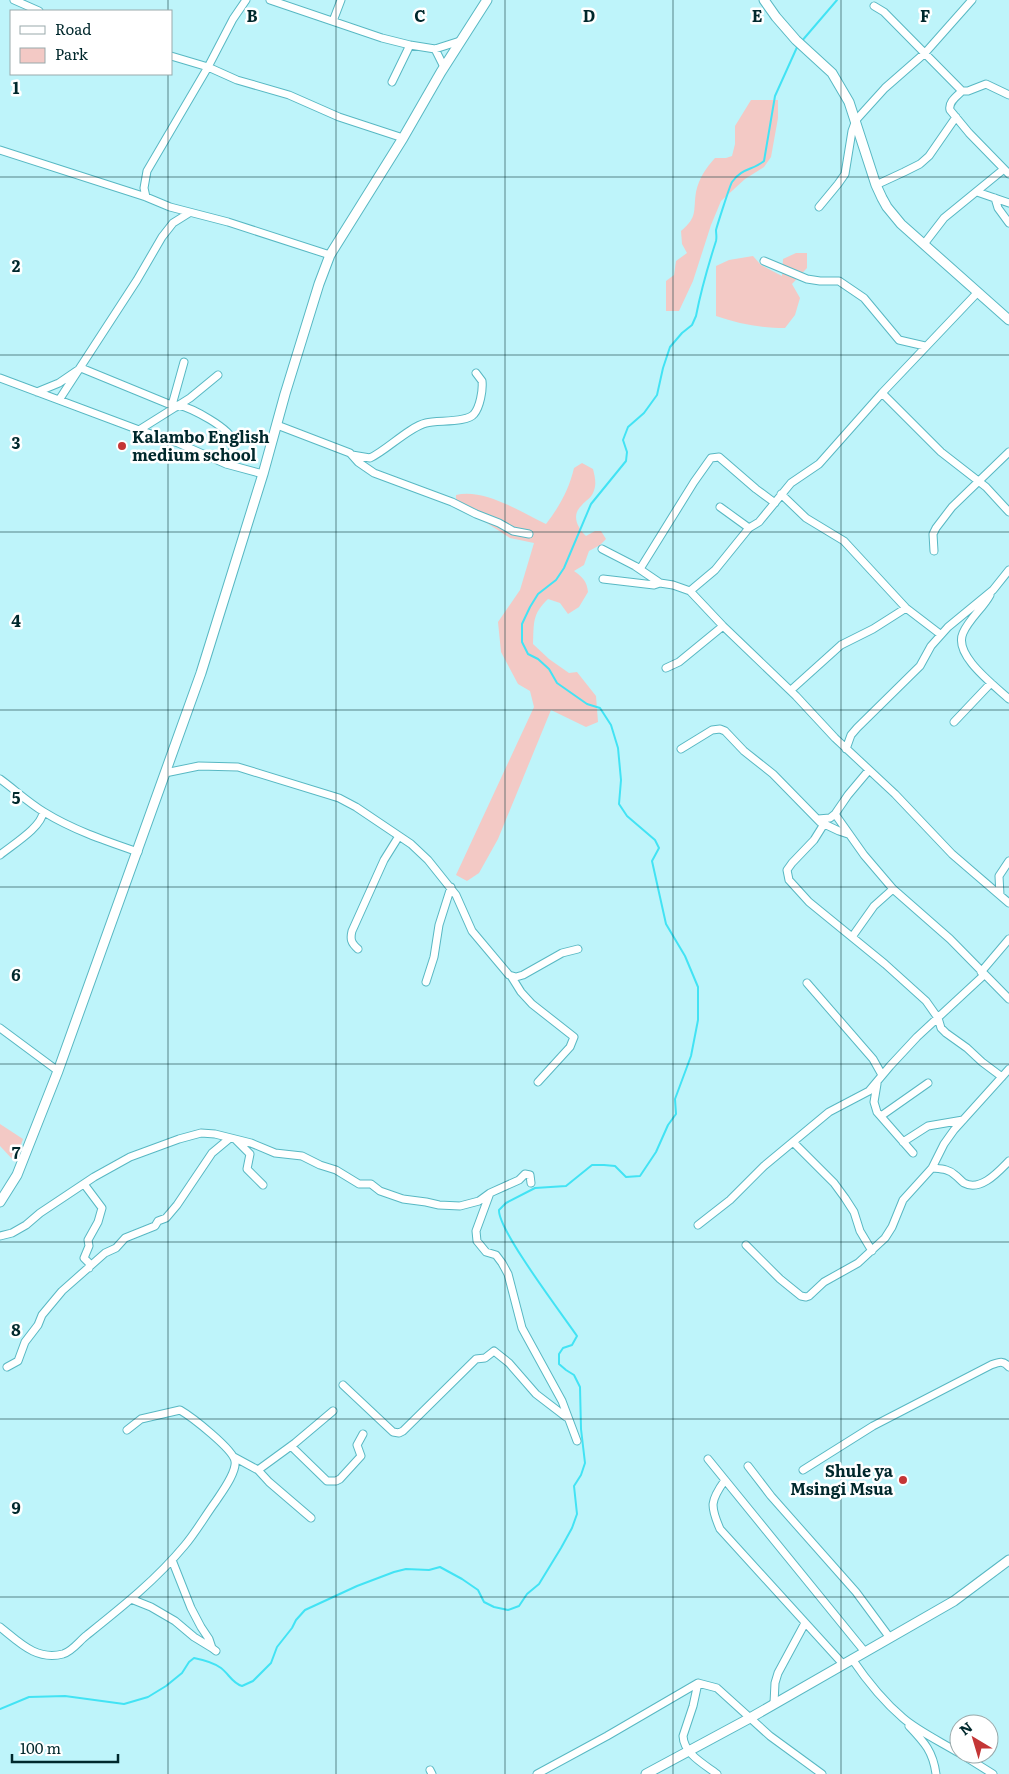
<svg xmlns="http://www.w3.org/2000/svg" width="1009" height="1774" viewBox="0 0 1009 1774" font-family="Literata,serif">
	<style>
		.green { fill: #f3c9c5 }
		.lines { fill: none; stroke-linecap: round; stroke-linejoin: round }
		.stream { stroke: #42e3f4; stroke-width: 2 }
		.minor-casing { stroke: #58b8c3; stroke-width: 9 }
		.tertiary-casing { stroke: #58b8c3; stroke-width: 11 }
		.minor { stroke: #fff; stroke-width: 7 }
		.tertiary { stroke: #fff; stroke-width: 9 }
		.grid { fill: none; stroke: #00282c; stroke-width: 1; stroke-opacity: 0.55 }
		.poi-dot { fill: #c43636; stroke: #fff; stroke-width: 2 }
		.labels { text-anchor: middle; stroke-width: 5; stroke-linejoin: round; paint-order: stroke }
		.poi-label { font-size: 16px; font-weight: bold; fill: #00282c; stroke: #fff; text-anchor: start }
		.grid-label { font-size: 16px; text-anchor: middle; font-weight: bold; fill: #00282c; stroke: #fff; stroke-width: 5; stroke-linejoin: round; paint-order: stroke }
	</style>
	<rect width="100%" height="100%" fill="#bef4fa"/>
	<path class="green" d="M 751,100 L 778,100 L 778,118 L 771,157 L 764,167 L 745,179 L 721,201 L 711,225 L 693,281 L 679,311 L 666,311 L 666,281 L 674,275 L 676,261 L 687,253 L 682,244 L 681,231 C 698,217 693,211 696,192 C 699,178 706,168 715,158 L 726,158 L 732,156 L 735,144 L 735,126 Z
		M 796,253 L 807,253 L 807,268 L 792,284 L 800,298 L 795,315 L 785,328 C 760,328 739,324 716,316 L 716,266 L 729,260 L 753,256 L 761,265 L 782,276 L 783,259 Z
		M 582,463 L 593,469 C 595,477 597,485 593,493 C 591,498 585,501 582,505 C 571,515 577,527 586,536 L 595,531 L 601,531 L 606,539 L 600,545 L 589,551 L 584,565 L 574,571 C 583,577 587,582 588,592 L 579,607 L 568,614 L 560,603 L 548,599 C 532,614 534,623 533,644 L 549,659 L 569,673 L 577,672 L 596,696 L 598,722 L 586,727 L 551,710 L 498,839 L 479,873 L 467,881 L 456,875 L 534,707 L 530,691 L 518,684 L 501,652 L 498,622 L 520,590 L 534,543 L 510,538 L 456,503 L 456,495 C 484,488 521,512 546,524 C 560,506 569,489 574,468 Z
		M 0,1124 L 23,1139 L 15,1162 L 0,1146 Z"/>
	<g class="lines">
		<path class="stream" d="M 801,42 L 837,0
			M 0,1709 L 29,1697 L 65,1696 L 124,1704 L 148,1697 L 166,1686 L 182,1673 L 189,1662 L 194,1658 C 204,1660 213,1662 221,1668 C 229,1674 232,1683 242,1686 L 253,1681 L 271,1663 L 277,1647 L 292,1628 L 296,1620 L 305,1610 L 357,1586 L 394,1572 L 406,1569 L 429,1570 L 440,1567 L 462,1579 L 478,1590 L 484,1602 L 494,1607 L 508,1610 L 519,1606 L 527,1594 L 539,1584 L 561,1548 L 572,1528 L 577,1514 L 574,1486 L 581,1475 L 585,1463 L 581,1429 L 580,1387 L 574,1375 L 566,1370 L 559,1364 L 559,1354 L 563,1348 L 572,1345 L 577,1336 C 562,1314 498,1230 499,1210 L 506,1203 L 535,1188 L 566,1186 L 592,1165 L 604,1165 L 615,1166 L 626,1177 L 640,1176 L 656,1152 L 668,1125 L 676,1114 L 675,1099 L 691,1056 L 698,1020 L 698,987 L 685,956 L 666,924 L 652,861 L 659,848 L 655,840 L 627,816 L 619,804 L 621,780 L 618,748 L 611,725 L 600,708 L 587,704 L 557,683 L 549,669 L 538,659 L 528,654 L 522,642 L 522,624 L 530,607 L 538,594 L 556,580 L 564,568 L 591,504 L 626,461 L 627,452 L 623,440 L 628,427 L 644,413 L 657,395 L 663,368 L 670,347 L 682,333 L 692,325 L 696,316 C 701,290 708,266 716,241 C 717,237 716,234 716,230 C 717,226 730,185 732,182 C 743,167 752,171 764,161 L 775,96 L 798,45"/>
		<defs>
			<path id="minor" d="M 14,0 L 39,11
				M 270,0 L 382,38 L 410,45 L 435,49 L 460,41
				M 874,6 L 884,12 L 962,91 L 968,91 L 986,84 L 1009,95
				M 333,21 L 341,0
				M 435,49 L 444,67
				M 171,56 L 208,67 L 237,80 L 289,95 L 339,117 L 403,138
				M 392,82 L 410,45
				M 962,91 C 957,96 948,102 950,110 L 969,133 L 1009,174
				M 0,150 L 146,197 L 170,207 L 228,222 L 330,255
				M 876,185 L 904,172 L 920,164 L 929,156 L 956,117
				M 977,192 L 1009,203
				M 146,197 L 144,188 L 147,171 L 208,67 L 233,19 L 246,0
				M 995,198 L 998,208 L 1009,223
				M 819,207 L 838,184 L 845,174 L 852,131 L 856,120 L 885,88 L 925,53 L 972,0
				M 924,244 L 944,218 L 1004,169
				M 764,261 L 807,279 L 820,281 L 839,281 L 864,298 L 899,340 L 925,346
				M 978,292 L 882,393 L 819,464 L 791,483 L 759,522 L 749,528 L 715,570 L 690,591 L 723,626 L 796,696 L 835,738 L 895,794 L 952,854 L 1009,903
				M 0,378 L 139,430 L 178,443 L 226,464 L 263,474
				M 37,392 L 59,383 L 81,368 L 176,407
				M 882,393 L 941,452 L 986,487 L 1009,512
				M 59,400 L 137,280 L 162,237 L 173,223 L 189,213
				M 172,405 L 184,362
				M 178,405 C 192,408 230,428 234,442 C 235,449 229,458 226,464
				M 277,425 L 350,453 L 358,462 L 374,473 L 452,502 L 476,514 L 499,523 L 513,531 L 529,534
				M 139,430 L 190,398 L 218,375
				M 352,455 L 370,458 C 387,450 409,427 426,423 C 438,420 467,423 474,414 C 480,407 483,390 482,381 L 476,373
				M 781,494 L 806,518 L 844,541 L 906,608 L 940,634
				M 720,507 L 749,528
				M 602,549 L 635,566 L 660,583 L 673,585 L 690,591
				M 934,551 L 933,534 L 936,528 L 952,507 L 1009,452
				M 640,569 L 694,482 L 711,458 L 719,457 L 756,489 L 775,503
				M 603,579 L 654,585 L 660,583
				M 990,595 C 983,608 969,619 963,633 C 953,655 994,685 1009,699
				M 666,668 L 679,662 L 723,626
				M 791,690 L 841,645 L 873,629 L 906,608
				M 954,722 L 991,683
				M 681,749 L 712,730 L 720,729 L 725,731 L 744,751 L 773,774 L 820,822 L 839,831 L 848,834
				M 846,749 L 851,735 L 857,728 L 920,666 L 931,646 L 948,627 L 993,590 L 1009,570
				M 165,773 L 199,766 L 238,767 L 339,798 L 356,807 L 411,844 L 428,860 L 456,895 L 472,931 L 509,975 L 516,977 L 523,975 L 562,953 L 578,949
				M 0,779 C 15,790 29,803 44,812 C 73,830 106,841 138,852
				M 835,814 L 864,855 L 893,889 L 950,939 L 1009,999
				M 818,819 L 830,818 L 835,814 L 848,795 L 869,770
				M 824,824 L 814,840 L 792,863 L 787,870 L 789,880 L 809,902 L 885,964 L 926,1001 L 938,1018 L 941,1028 L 946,1033 L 967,1048 L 982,1062 L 1002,1077
				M 0,855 C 12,845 42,827 43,812
				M 1000,895 L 999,876 L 1009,861
				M 852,937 L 874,906 L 893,889
				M 358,949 C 351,943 350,939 352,931 L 384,860 L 399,836
				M 981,972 L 1009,939
				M 511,976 L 521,992 L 532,1004 L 574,1037 L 570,1047 L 538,1082
				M 426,982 L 434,957 L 439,925 L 451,887
				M 807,983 L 873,1059 L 882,1075
				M 0,1028 L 58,1071
				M 877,1084 L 874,1102 L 877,1112 L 913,1153
				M 881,1116 L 928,1083
				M 236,1140 L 250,1154 L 247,1169 L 263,1185
				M 793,1142 L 834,1183 L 845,1198 L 854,1212 L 860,1231 L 872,1251
				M 903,1142 L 928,1126 L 963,1120
				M 932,1168 C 941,1169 949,1169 955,1175 C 958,1177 961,1181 964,1183 C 981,1192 999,1171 1009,1161
				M 84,1184 L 102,1208 L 98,1222 L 88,1240 L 89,1246 L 84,1258 L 89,1263 L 89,1268
				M 490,1193 L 476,1231 L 477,1241 L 486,1252 L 496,1255 L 502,1263 L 508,1274 L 522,1328 L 562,1401 L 577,1441
				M 698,1225 L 730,1200 L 764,1166 L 829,1112 L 869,1091 L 890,1066 L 917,1037 L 984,975
				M 0,1236 L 12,1233 L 26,1225 L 40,1213 L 94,1177 L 130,1157 L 179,1139 L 201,1133 L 215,1134 L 251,1143 L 275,1153 L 302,1156 L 320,1165 L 336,1170 L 359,1184 L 371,1184 L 380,1191 L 403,1199 L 426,1202 L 439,1205 L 460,1206 L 479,1201 L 490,1193 L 519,1180 L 525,1174 L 530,1175 L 531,1183
				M 746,1245 L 780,1279 L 801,1296 L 806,1297 L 809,1296 L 824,1282 L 858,1263 L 885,1238 L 892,1227 L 903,1200 L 932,1168 L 944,1144 L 954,1130 L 1009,1069
				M 7,1367 L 18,1361 L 25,1342 L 38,1325 L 42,1315 L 62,1291 L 105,1253 L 116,1248 L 125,1238 L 155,1226 L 158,1221 L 166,1218 L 177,1205 L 212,1153 L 230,1138
				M 343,1385 L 393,1432 L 399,1433 L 403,1431 L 476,1359 L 485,1358 L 494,1351 L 509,1363 L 536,1394 L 566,1417
				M 291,1446 L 327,1481 L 336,1481 L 340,1479 L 361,1456 L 357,1445 L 363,1434
				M 234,1457 L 258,1470 L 269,1482 L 311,1518
				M 708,1459 L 865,1652
				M 748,1466 L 771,1496 L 856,1592 L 890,1638
				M 258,1470 L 295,1443 L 333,1411
				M 803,1470 L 873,1426 L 991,1365 C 999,1362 1003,1360 1009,1367
				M 725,1480 C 710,1501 710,1506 720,1529 L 842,1663
				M 172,1560 L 191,1608 L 201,1627 L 209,1639 L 212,1648 L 216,1651
				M 131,1599 L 151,1607 L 175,1621 L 194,1637 L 212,1648
				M 0,1627 C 19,1642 36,1661 63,1654 C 73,1651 79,1641 87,1635 C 122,1607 156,1580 185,1545 C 196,1532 205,1516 216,1501 C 222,1492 237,1472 235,1461 C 233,1449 192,1417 180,1410 L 141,1419 L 127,1430
				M 852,1659 C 867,1681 883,1701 903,1718 C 918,1731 941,1742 959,1753
				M 698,1683 L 693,1706 L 683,1736 C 684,1754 704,1764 717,1774
				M 774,1703 L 775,1683 L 778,1673 L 805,1623
				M 909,1726 C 924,1742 933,1751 936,1774
				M 961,1754 L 993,1774
				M 430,1770 L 432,1774
				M 537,1774 L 607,1736 L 698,1683 L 717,1688 L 770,1736 L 822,1774"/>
			<path id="tertiary" d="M 764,0 L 776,17 L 796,40 L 832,73 L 849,102 L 876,185 L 882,198 L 887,207 L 901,224 L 1009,320
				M 0,1202 L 17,1175 L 58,1071 L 201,673 L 263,474 L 285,394 L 319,284 L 330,255 L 403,138 L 441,72 L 487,0
				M 646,1774 L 750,1718 L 954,1601 L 1009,1560"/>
		</defs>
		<use href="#minor" class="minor-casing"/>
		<use href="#tertiary" class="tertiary-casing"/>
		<use href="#minor" class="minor"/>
		<use href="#tertiary" class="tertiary"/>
	</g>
	<path class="grid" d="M 168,0 L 168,11M 336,0 L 336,1774M 505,0 L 505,1774M 673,0 L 673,1774M 841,0 L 841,1774M 168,74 L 168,1774M 0,177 L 1009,177M 0,355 L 1009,355M 0,532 L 1009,532M 0,710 L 1009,710M 0,887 L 1009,887M 0,1064 L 1009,1064M 0,1242 L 1009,1242M 0,1419 L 1009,1419M 0,1597 L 1009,1597"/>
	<g class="poi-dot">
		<circle cx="122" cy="446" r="5"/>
		<circle cx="903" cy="1480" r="5"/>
	</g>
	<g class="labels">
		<g class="poi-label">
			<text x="132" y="443">Kalambo English<tspan x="132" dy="18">medium school</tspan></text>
			<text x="893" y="1477" text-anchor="end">Shule ya<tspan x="893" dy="18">Msingi Msua</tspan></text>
		</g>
	</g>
	<g class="grid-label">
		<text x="252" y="22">B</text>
		<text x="420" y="22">C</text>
		<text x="589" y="22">D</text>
		<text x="757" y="22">E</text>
		<text x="925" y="22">F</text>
		<text x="16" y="94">1</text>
		<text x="16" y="272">2</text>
		<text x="16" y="449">3</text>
		<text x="16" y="627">4</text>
		<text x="16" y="804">5</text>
		<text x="16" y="981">6</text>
		<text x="16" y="1159">7</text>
		<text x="16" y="1336">8</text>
		<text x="16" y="1514">9</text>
	</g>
	<rect x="10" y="10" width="162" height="65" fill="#ffffff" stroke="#99a9ab"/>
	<rect x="20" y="26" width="25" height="8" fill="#ffffff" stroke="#99a9ab"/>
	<text x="55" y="35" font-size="15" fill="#00282c">Road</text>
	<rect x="20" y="48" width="25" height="15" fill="#f3c9c5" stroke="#99a9ab"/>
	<text x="55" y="60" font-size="15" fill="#00282c">Park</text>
	<g transform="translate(974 1739) rotate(322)"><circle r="24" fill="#ffffff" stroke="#99a9ab"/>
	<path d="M0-4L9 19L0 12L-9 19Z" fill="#c43636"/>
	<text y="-8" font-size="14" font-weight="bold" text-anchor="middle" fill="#00282c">N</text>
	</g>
	<path d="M12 1754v8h106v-8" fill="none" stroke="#00282c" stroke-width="2.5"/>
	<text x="20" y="1754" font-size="15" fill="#00282c" stroke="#ffffff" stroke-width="4" paint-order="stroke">100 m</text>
</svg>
